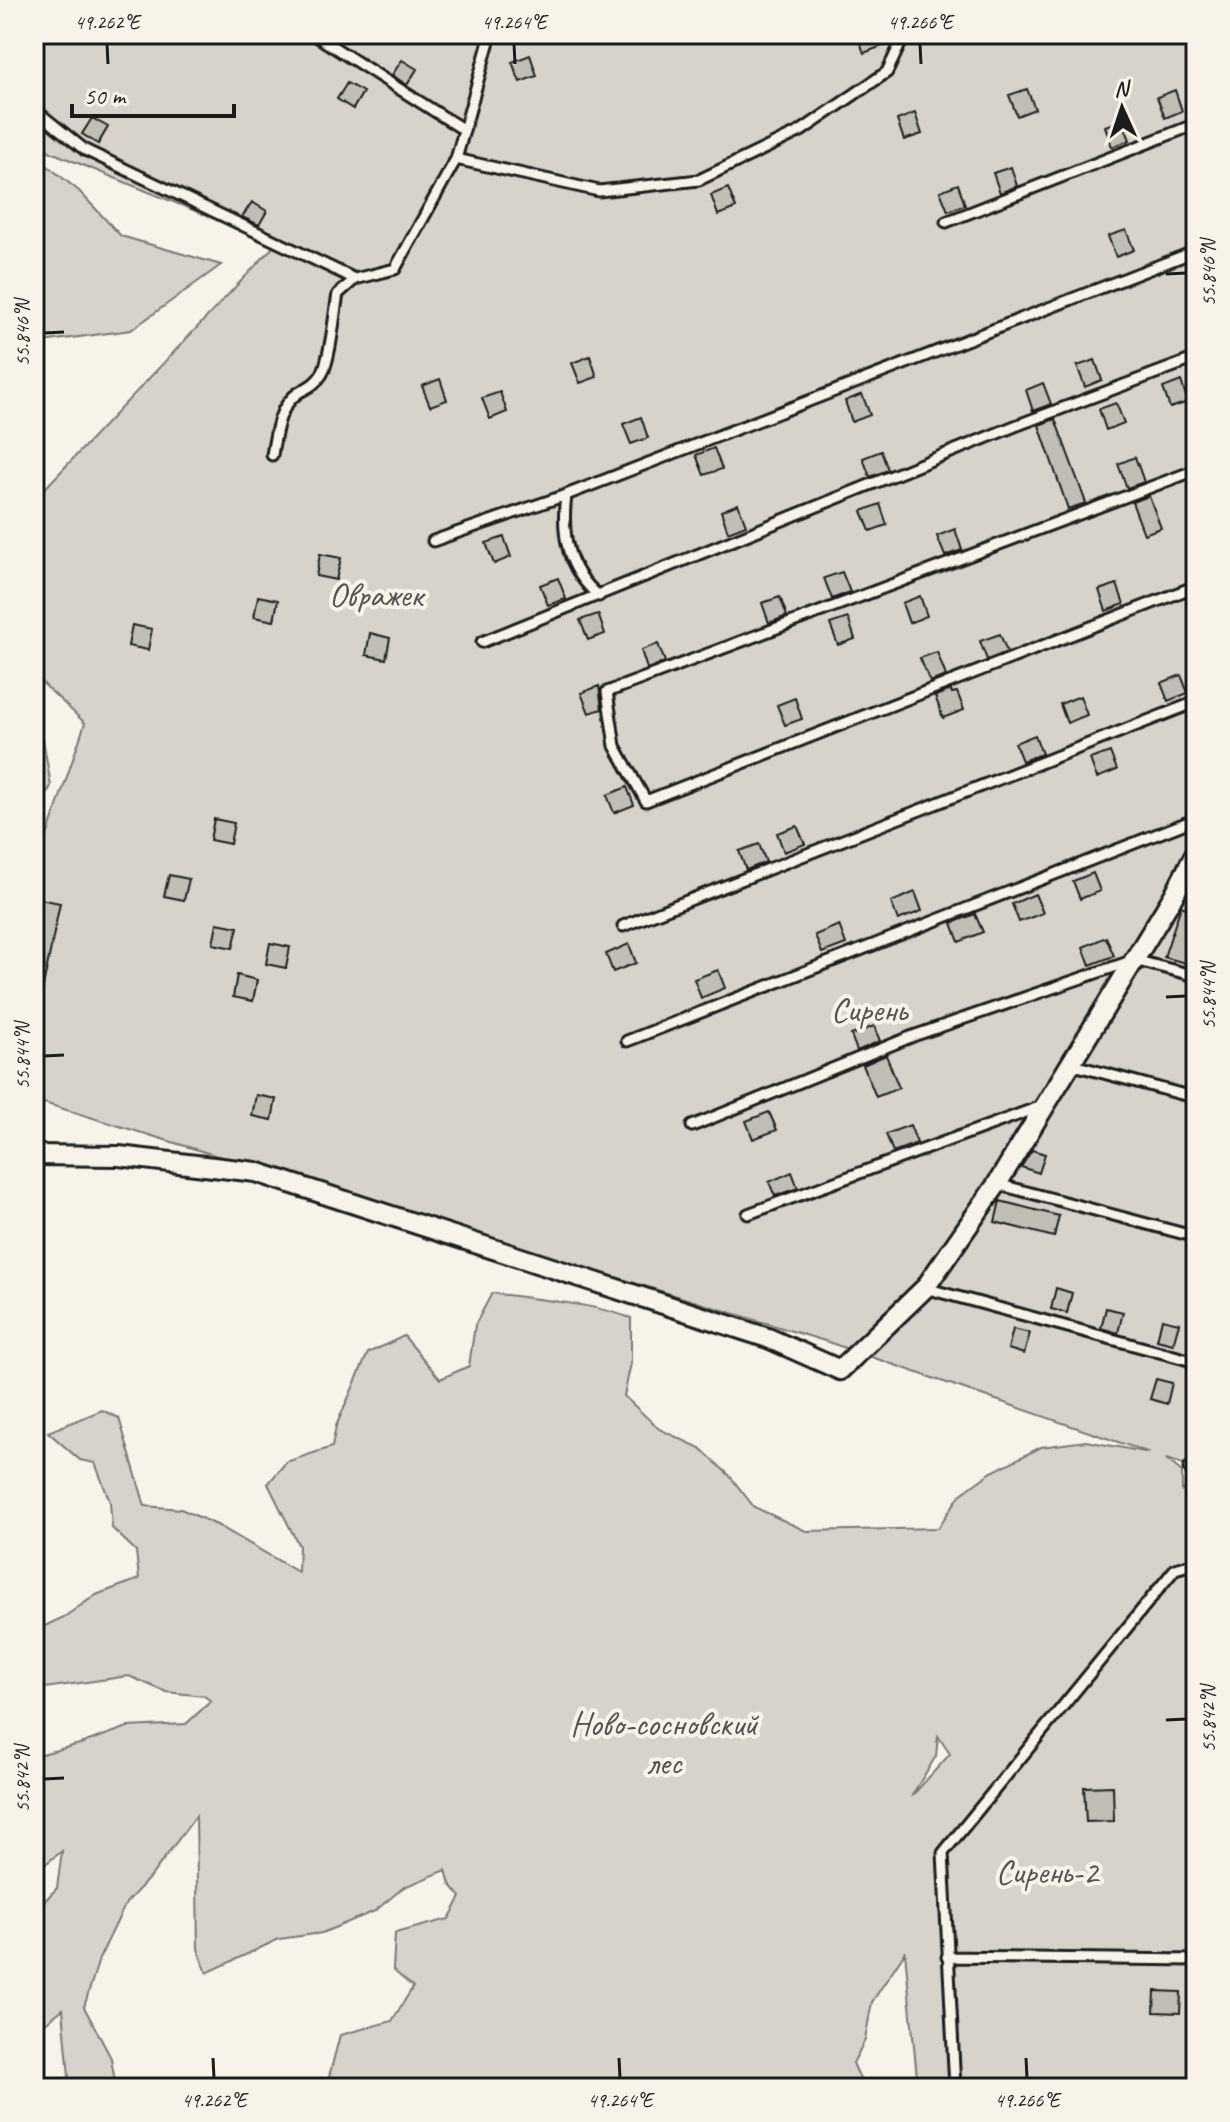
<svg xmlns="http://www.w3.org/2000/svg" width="1230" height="2122" viewBox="0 0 1230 2122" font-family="Caveat,sans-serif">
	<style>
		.green { fill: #d7d3cb; stroke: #7a7874; stroke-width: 2; fill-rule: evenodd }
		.building { fill: #c0beb5; stroke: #1c1c1c; stroke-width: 2 }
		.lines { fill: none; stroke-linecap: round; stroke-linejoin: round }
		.service-casing { stroke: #1c1c1c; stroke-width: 15 }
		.minor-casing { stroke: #1c1c1c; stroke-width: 24 }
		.service { stroke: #f7f3e8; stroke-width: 9 }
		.minor { stroke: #f7f3e8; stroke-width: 18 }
		.ticks { fill: none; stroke: #1c1c1c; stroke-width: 3 }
		.labels { text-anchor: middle; stroke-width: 8; stroke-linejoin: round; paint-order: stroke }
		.park-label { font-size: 34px; fill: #545351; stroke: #f7f3e8 }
		.neatline { fill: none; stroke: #1c1c1c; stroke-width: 3 }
		.ticks-label { font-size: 20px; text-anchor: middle; fill: #1c1c1c }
	</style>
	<rect width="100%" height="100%" fill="#f7f3e8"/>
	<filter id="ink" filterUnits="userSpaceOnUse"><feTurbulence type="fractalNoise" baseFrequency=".0125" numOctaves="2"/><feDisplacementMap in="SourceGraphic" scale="16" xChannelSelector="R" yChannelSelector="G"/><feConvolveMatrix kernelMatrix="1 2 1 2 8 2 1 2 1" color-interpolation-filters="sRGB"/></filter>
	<g filter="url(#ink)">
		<path class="green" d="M 34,34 L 1196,34 L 1196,1468 L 1166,1459 L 1182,1472 L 1182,1491 L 1196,1477 L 1196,2088 L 918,2088 L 905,1952 L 872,2002 L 865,2040 L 853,2063 L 864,2088 L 428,2088 L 405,2081 L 390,2088 L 326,2088 L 340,2035 L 392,2021 L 413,1987 L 393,1970 L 395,1933 L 449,1919 L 461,1897 L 450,1884 L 446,1870 L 404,1887 L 375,1911 L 322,1933 L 279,1939 L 207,1973 L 198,1949 L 196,1816 L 151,1876 L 126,1903 L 99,1959 L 84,2007 L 111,2058 L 116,2088 L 70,2088 L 63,2009 L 34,2032 L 34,1912 L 57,1888 L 62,1851 L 34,1873 L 34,1756 L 80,1744 L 128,1727 L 186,1724 L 211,1701 L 204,1696 L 166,1692 L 129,1676 L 45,1688 L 34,1683 L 34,1631 L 64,1617 L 96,1595 L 139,1579 L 136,1551 L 112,1528 L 110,1502 L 95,1463 L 80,1460 L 48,1432 L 102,1410 L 119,1418 L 145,1506 L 181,1509 L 219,1526 L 298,1572 L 299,1546 L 268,1484 L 286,1462 L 332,1447 L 336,1426 L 368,1353 L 404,1336 L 440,1379 L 469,1366 L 475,1325 L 492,1293 C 538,1300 587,1302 631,1318 L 631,1363 L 624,1396 L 659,1429 L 700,1448 L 729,1475 L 754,1507 L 806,1531 L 938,1528 L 960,1495 L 990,1473 L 1041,1447 L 1086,1441 L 1150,1453 L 828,1342 L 34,1100 L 34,875 L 85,723 L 34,675 L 34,500 L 276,244 L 51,152 L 34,139 ZM 938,1736 L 950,1754 L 911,1797 L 936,1756 Z
			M 34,155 L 79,191 L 121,236 L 221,265 L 131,330 L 34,343 Z
			M 34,726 L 43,739 L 51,786 L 34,818 Z"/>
		<path class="building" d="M 857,34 L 897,34 L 893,42 L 864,53 Z
			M 530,55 L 537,76 L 520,82 L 512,62 Z
			M 402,60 L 417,69 L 407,85 L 392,75 Z
			M 347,83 L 363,92 L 353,109 L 337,99 Z
			M 1027,89 L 1035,109 L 1017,116 L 1009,95 Z
			M 1175,90 L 1182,111 L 1165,118 L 1157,97 Z
			M 915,113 L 922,134 L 904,140 L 897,120 Z
			M 92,118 L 108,127 L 98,144 L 82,134 Z
			M 1122,120 L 1130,140 L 1112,147 L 1105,126 Z
			M 1011,167 L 1017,186 L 1000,193 L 993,173 Z
			M 958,184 L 965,205 L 948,211 L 940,191 Z
			M 728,188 L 736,208 L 718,215 L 711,195 Z
			M 252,202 L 267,211 L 259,225 L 242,217 Z
			M 1126,230 L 1134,250 L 1116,257 L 1108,236 Z
			M 590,356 L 597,377 L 580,383 L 572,363 Z
			M 1095,360 L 1102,380 L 1085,387 L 1077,366 Z
			M 440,379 L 447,400 L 430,406 L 422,386 Z
			M 1181,381 L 1188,402 L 1170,408 L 1163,388 Z
			M 1043,383 L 1051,404 L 1033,411 L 1026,390 Z
			M 500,392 L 507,412 L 490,419 L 482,398 Z
			M 862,394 L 870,415 L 852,422 L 845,401 Z
			M 1116,403 L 1124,423 L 1106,430 L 1099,409 Z
			M 641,417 L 648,438 L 631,444 L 623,424 Z
			M 1055,419 L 1086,503 L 1068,509 L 1039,425 Z
			M 714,448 L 722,469 L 704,475 L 696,455 Z
			M 881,451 L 888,470 L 870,477 L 863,458 Z
			M 1135,457 L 1144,482 L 1127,488 L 1118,464 Z
			M 1149,496 L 1161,528 L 1144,534 L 1132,502 Z
			M 738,504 L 746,525 L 728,532 L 721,511 Z
			M 880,504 L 887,525 L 870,531 L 862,511 Z
			M 955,529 L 962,550 L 945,556 L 937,536 Z
			M 504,537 L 511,557 L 494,564 L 486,543 Z
			M 320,554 L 341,558 L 336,580 L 316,576 Z
			M 842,572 L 850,592 L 832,599 L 824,578 Z
			M 558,578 L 566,599 L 548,605 L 540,585 Z
			M 1117,584 L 1124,604 L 1106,611 L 1099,590 Z
			M 258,596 L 278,600 L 274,621 L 254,617 Z
			M 920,596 L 927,616 L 909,623 L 902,603 Z
			M 780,597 L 787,616 L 769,623 L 762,603 Z
			M 598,614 L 605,634 L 588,640 L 580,620 Z
			M 848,618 L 855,639 L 838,645 L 830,624 Z
			M 132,625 L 152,629 L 148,650 L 128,646 Z
			M 370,633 L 390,638 L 386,659 L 366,655 Z
			M 1000,634 L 1007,652 L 987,660 L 980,641 Z
			M 658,644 L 665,662 L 647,669 L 641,650 Z
			M 937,652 L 946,676 L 930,682 L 920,658 Z
			M 1181,675 L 1188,693 L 1168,701 L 1161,683 Z
			M 599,686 L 602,709 L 589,713 L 581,693 Z
			M 951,690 L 952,693 L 957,692 L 964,710 L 943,718 L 935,696 Z
			M 1080,696 L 1087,715 L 1067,723 L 1060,704 Z
			M 795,698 L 802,719 L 785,725 L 777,705 Z
			M 1035,735 L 1042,754 L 1022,761 L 1015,743 Z
			M 1110,752 L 1117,770 L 1097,778 L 1090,759 Z
			M 627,787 L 634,805 L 614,813 L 607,795 Z
			M 214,819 L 234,823 L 230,844 L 210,840 Z
			M 797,826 L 805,844 L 784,852 L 777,833 Z
			M 759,844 L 766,862 L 746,870 L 739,851 Z
			M 1093,873 L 1100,891 L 1080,899 L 1073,881 Z
			M 169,875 L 189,879 L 184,900 L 164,896 Z
			M 915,892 L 922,911 L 898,920 L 891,902 Z
			M 1035,894 L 1043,913 L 1019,922 L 1012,904 Z
			M 40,899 L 60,903 L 42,992 L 34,991 L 34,926 Z
			M 1181,906 L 1196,912 L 1196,966 L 1164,957 Z
			M 975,914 L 983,932 L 959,942 L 952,923 Z
			M 217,923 L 238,927 L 233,948 L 213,944 Z
			M 839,925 L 846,944 L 822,953 L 815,935 Z
			M 1106,937 L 1114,956 L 1090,965 L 1083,947 Z
			M 270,943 L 290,947 L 286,968 L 266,964 Z
			M 629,944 L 636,963 L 613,972 L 606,954 Z
			M 718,970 L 725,988 L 701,998 L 694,979 Z
			M 237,975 L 257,980 L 253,1001 L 233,997 Z
			M 874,1026 L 880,1041 L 857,1051 L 851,1035 Z
			M 886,1055 L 899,1088 L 876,1097 L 863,1065 Z
			M 256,1095 L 276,1099 L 272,1120 L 252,1116 Z
			M 769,1112 L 777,1130 L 753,1139 L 746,1121 Z
			M 910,1125 L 917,1143 L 893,1152 L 886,1134 Z
			M 1032,1150 L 1045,1154 L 1039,1173 L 1021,1167 Z
			M 792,1172 L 798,1188 L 775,1196 L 769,1182 Z
			M 1000,1201 L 1059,1216 L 1054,1237 L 995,1222 Z
			M 1056,1288 L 1072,1293 L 1067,1313 L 1051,1309 Z
			M 1106,1308 L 1123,1312 L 1118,1333 L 1101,1328 Z
			M 1162,1319 L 1179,1323 L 1173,1344 L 1157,1340 Z
			M 1013,1329 L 1030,1333 L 1024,1354 L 1008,1349 Z
			M 1156,1379 L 1172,1383 L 1167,1404 L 1150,1399 Z
			M 1113,1786 L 1114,1821 L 1086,1822 L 1084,1787 Z
			M 1155,1991 L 1181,1992 L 1180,2013 L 1154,2012 Z"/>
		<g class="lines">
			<defs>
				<path id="service" d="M 313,34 L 464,130
					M 34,109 L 85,150 L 355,279
					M 456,159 L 599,191 L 699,180 L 801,131 L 887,72 L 905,34
					M 946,222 L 1196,124
					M 272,455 C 276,433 278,407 298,393 C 308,387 315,385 322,374 C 331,357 334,315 338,294 L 355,279 L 395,269 L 456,159 L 491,34
					M 1196,470 L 607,692 L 615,746 L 646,801 L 1196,586
					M 566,495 C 561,535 567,569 599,596
					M 433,541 L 566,495 L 1196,251
					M 482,642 L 1015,426 L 1196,358
					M 623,926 L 1196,702
					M 627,1041 L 1196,819
					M 1070,1064 L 1196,1098
					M 692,1126 L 913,1036 L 1134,960 L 1196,976
					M 997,1184 L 1196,1237
					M 748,1214 L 1042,1106
					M 925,1288 L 1196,1362
					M 1189,1468 L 1196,1474
					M 947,1957 L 1196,1960
					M 955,2088 L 943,1853 L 1175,1569 L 1196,1563"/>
				<path id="minor" d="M 34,1155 L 119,1156 L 256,1172 L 768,1338 L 840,1370 L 925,1288 L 997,1184 L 1174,895 L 1196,852"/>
			</defs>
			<use href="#service" class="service-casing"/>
			<use href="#minor" class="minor-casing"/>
			<use href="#service" class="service"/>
			<use href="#minor" class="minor"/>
		</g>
	</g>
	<path class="ticks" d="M 107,44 L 108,64M 514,44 L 515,64M 920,44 L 921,64M 1166,274 L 1186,273M 44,333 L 64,332M 1166,997 L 1186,996M 44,1056 L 64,1055M 1166,1720 L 1186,1719M 44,1779 L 64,1778M 213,2058 L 214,2078M 619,2058 L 620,2078M 1026,2058 L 1027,2078"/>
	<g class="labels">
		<g class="park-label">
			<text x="376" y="606">Овражек</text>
			<text x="869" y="1021">Сирень</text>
			<text x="664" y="1735">Ново-сосновский<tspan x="664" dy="39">лес</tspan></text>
			<text x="1047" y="1883">Сирень-2</text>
		</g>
	</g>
	<rect width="1230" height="2122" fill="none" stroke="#f7f3e8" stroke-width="88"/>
	<g transform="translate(1122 108) rotate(357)" stroke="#f7f3e8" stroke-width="6" paint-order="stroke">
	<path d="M0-6L14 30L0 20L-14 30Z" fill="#1c1c1c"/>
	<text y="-12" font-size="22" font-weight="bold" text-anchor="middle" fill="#1c1c1c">N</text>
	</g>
	<path d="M72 104v12h162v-12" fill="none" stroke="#1c1c1c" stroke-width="4"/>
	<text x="84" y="104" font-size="24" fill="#1c1c1c" stroke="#f7f3e8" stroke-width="6" paint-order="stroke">50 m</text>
	<rect x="44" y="44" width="1142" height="2034" class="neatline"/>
	<g class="ticks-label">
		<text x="107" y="29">49.262°E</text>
		<text x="514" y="29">49.264°E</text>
		<text x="920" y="29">49.266°E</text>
		<text transform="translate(1208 273) rotate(-90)" y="7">55.846°N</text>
		<text transform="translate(22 333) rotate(-90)" y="7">55.846°N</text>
		<text transform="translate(1208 996) rotate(-90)" y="7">55.844°N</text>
		<text transform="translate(22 1056) rotate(-90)" y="7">55.844°N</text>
		<text transform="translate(1208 1719) rotate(-90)" y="7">55.842°N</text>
		<text transform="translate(22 1779) rotate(-90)" y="7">55.842°N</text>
		<text x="214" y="2107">49.262°E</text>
		<text x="620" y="2107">49.264°E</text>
		<text x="1027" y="2107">49.266°E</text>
	</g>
</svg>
